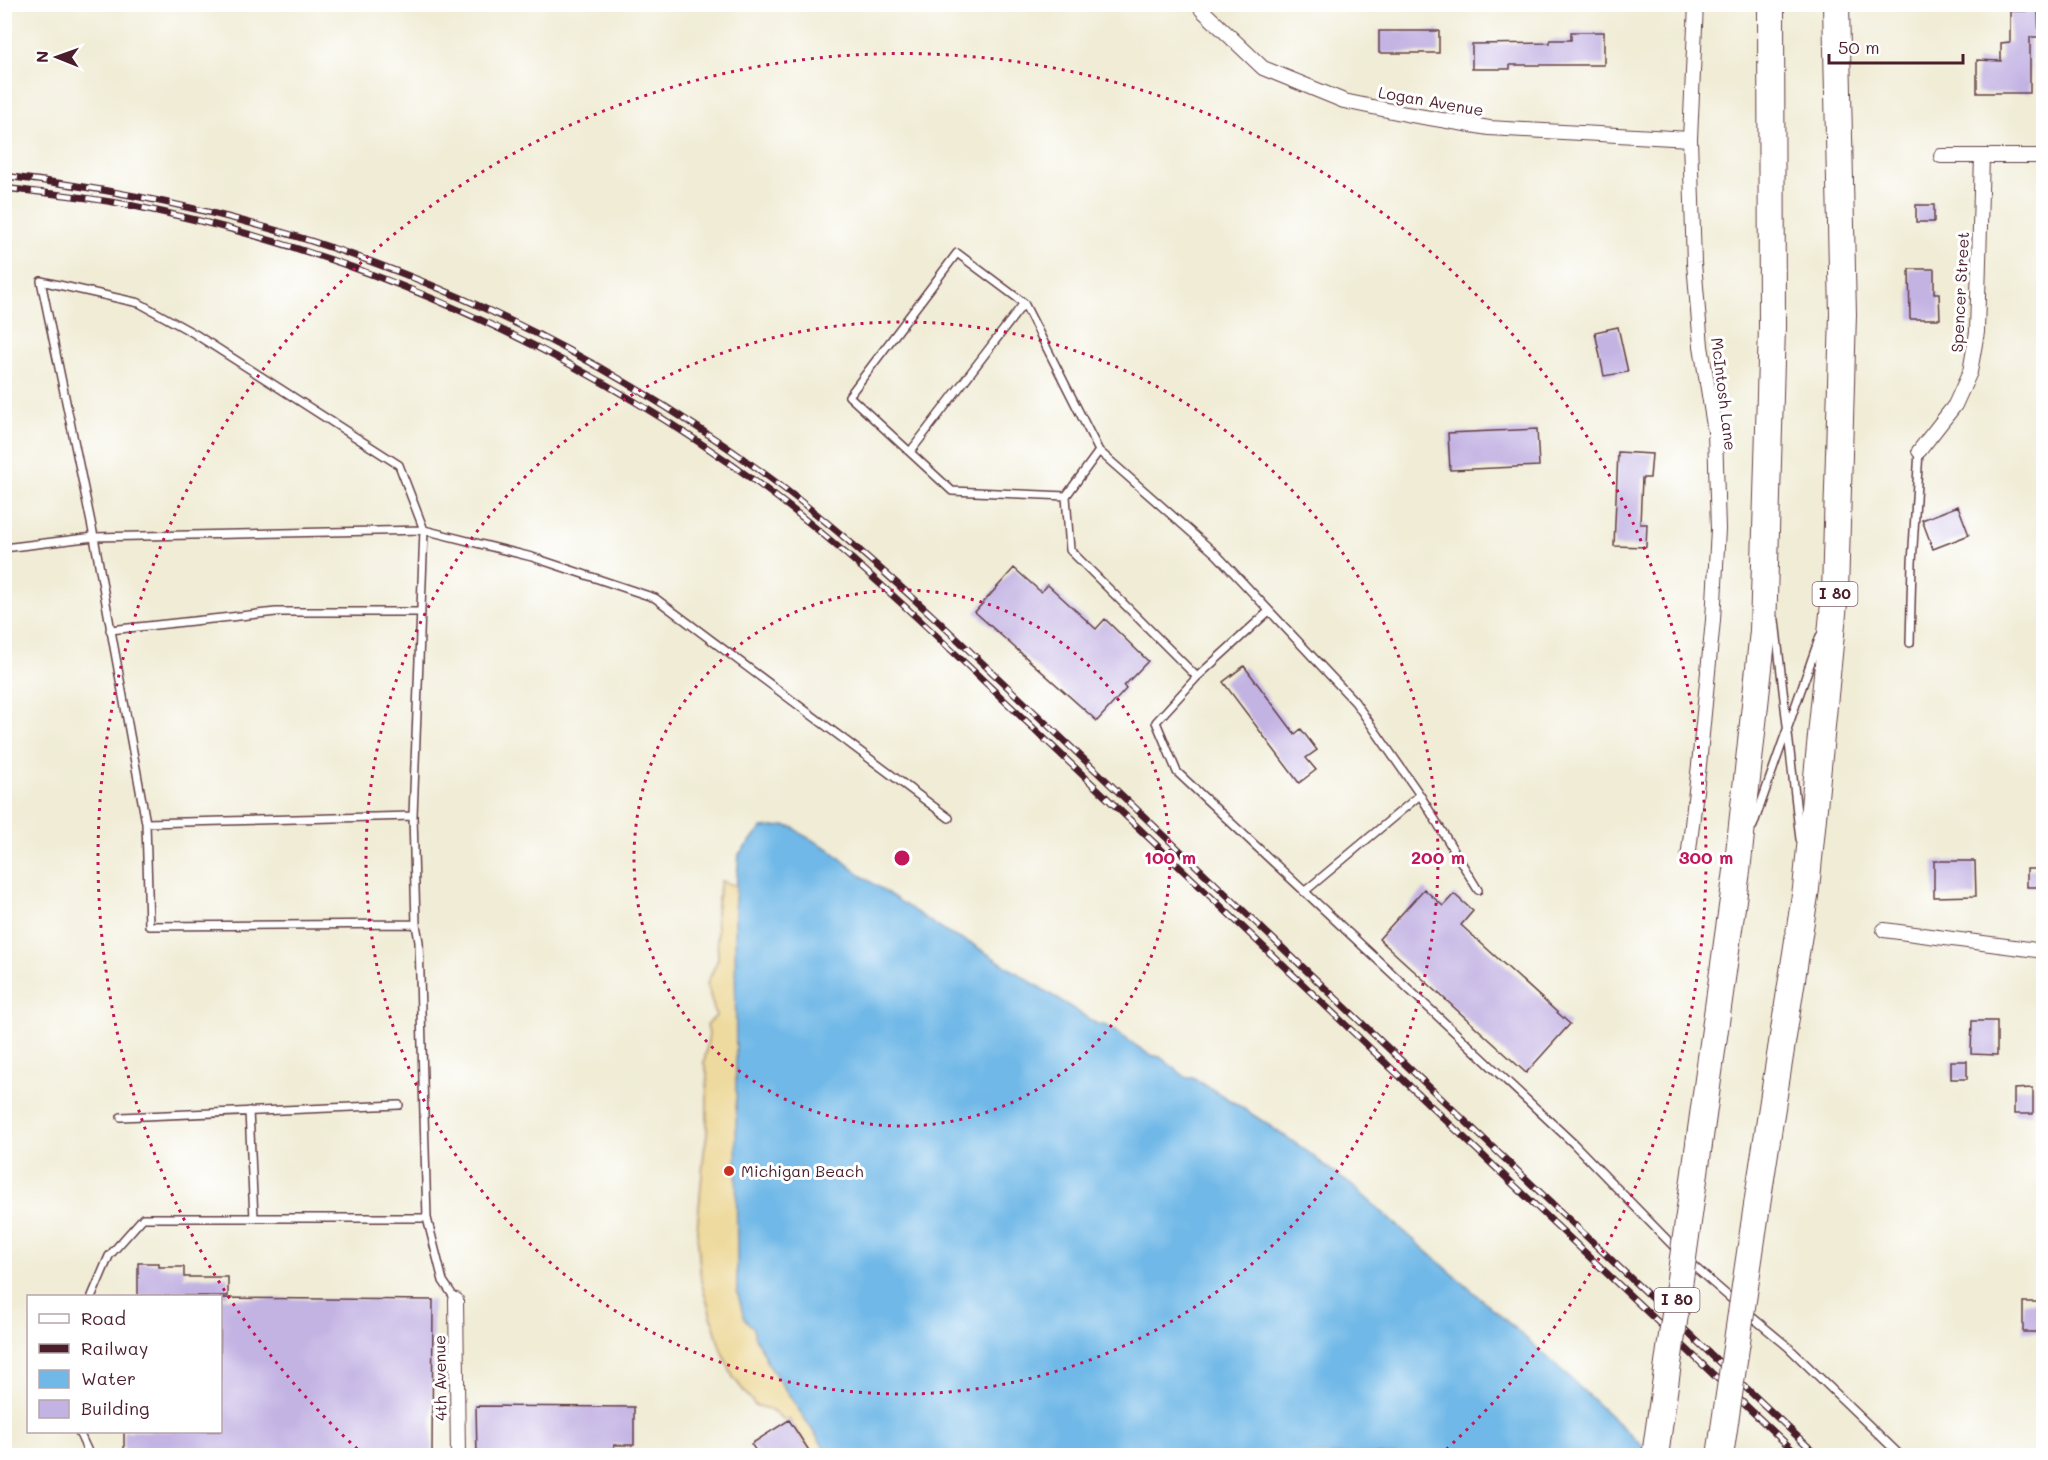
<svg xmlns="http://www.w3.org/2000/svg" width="2048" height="1460" viewBox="0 0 2048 1460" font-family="Mali,sans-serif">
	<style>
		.sand { fill: #eeda9e; stroke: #9c7c64; stroke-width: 1.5 }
		.water { fill: #6fb8e7; stroke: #5c6c89; stroke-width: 1.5 }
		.building { fill: #c3b3e3 }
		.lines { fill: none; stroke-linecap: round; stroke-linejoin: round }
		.lane-casing { stroke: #633e44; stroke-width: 10 }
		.street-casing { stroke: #633e44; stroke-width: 16 }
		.highway-casing { stroke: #633e44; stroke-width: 28 }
		.lane { stroke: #fff; stroke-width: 7 }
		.street { stroke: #fff; stroke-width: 14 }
		.highway { stroke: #fff; stroke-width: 26 }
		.rail-casing { stroke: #4a1f2b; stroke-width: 7 }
		.rail { stroke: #fff; stroke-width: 4.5; stroke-dasharray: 14; stroke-linecap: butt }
		.highway-bridge-casing { stroke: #633e44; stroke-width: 28; stroke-linecap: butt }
		.highway-bridge { stroke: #fff; stroke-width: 26 }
		.ring { fill: none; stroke: #c2185b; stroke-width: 3; stroke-dasharray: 3 6 }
		.poi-dot { fill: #c8321e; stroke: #fff; stroke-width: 2 }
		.labels { text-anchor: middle; stroke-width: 6; stroke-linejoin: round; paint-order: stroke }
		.shield { fill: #fff; stroke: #80626b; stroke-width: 1.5 }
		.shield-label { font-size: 15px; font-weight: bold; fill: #4a1f2b }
		.street-label { font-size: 16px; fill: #4a1f2b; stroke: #fff }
		.poi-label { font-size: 16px; fill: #4a1f2b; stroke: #fff; text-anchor: start }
		.centre { fill: #c2185b; stroke: #fff; stroke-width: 3 }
		.ring-label { font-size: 18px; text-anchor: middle; font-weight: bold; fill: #c2185b; stroke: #fff; stroke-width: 6; stroke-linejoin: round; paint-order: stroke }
	</style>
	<rect width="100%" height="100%" fill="#fff"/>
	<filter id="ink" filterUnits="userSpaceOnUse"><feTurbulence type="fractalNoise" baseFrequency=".0167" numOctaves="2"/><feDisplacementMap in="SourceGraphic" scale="12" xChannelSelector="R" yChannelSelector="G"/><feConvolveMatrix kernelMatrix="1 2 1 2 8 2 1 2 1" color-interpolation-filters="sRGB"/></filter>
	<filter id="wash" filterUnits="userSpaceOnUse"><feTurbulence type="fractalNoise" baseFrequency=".008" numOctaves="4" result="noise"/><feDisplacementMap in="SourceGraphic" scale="24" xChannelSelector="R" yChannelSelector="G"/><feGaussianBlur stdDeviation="1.35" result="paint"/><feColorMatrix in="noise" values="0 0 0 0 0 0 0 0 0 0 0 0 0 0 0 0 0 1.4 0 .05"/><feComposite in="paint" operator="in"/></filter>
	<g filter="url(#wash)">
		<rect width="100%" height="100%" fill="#f0ecd5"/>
		<path class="sand" d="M 721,881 L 745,889 L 859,1455 L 813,1455 L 789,1419 L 785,1420 L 768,1409 L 755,1405 L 733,1377 L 720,1347 L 701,1281 L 697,1230 L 704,1152 L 707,1135 L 707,1073 L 704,1063 L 709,1034 L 707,1025 L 716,1016 L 707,984 L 718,959 L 716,910 Z"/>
		<path class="water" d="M 785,826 L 795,828 L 801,834 L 829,849 L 859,874 L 949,934 L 972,944 L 1097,1024 L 1107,1026 L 1150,1055 L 1160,1057 L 1187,1078 L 1193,1078 C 1231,1100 1268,1124 1304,1149 C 1319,1160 1332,1173 1349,1183 L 1544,1354 L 1652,1455 L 829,1455 L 766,1361 L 764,1353 L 755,1338 L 753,1328 L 744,1318 L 737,1291 L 735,899 L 739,854 L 762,828 Z"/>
		<g id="blocks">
			<path class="building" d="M 2010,11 L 2038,11 L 2039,37 L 2030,37 L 2030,93 L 1977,93 L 1977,60 L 2001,61 L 2001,43 L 2010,42 Z
				M 1379,31 L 1439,31 L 1439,53 L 1379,53 Z
				M 1571,32 L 1604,32 L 1604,65 L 1510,65 L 1510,69 L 1472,69 L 1472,44 L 1550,43 L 1550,40 L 1571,40 Z
				M 1916,205 L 1934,205 L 1934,222 L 1916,222 Z
				M 1909,269 L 1934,269 L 1934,293 L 1939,293 L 1940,319 L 1910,319 Z
				M 1618,327 L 1628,372 L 1604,376 L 1595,332 Z
				M 1537,429 L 1539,466 L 1450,470 L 1448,433 Z
				M 1618,452 L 1652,454 L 1650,478 L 1642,478 L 1640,524 L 1647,524 L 1646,547 L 1614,546 Z
				M 1958,506 L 1969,535 L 1933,549 L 1922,520 Z
				M 1014,568 L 1041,592 L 1048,585 L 1096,629 L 1105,619 L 1148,661 L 1124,686 L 1126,689 L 1097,721 L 975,612 Z
				M 1244,666 L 1295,734 L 1301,729 L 1317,750 L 1306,758 L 1316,770 L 1299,783 L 1223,682 Z
				M 1934,861 L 1975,861 L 1976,896 L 1934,897 Z
				M 2027,869 L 2043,869 L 2043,887 L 2027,887 Z
				M 1424,889 L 1443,906 L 1454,894 L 1473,911 L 1461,925 L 1570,1024 L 1526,1073 L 1379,939 Z
				M 1972,1021 L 1997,1021 L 1997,1055 L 1971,1054 Z
				M 1951,1061 L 1967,1061 L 1967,1079 L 1951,1079 Z
				M 2033,1088 L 2033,1114 L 2014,1114 L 2014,1089 Z
				M 138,1263 L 159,1263 L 159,1267 L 184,1267 L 184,1277 L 228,1277 L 228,1296 L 138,1296 Z
				M 220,1298 L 433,1300 L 432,1455 L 124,1455 L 124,1431 L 220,1431 Z
				M 2023,1302 L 2043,1302 L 2043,1332 L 2023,1332 Z
				M 476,1406 L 634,1407 L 634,1445 L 614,1445 L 614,1455 L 477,1455 Z
				M 789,1420 L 812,1455 L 759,1455 L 751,1444 Z"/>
		</g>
	</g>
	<g filter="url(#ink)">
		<use href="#blocks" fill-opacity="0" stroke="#633e44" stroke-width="1.5"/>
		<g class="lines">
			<defs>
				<path id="lane" d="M 41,281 L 139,303 L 195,334 L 399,465 L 424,530 L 413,816 L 416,924 L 149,926 L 146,823 L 94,537 Z
					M 1024,303 L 1099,451
					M 910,452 L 1024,303 L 957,253 L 849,396 L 952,491 L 1066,496
					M 4,548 L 94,537 L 424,530 L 532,557 L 655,598 L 949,818
					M 1775,620 L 1800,839
					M 110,630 L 276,612 L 421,612
					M 1910,643 L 1912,563 L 1919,451
					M 1197,677 L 1269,611
					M 146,823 L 413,816
					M 1753,826 L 1820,636
					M 1478,890 L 1420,795 L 1355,702 L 1217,555 L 1099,451 L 1066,496 L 1070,550 L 1197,677 L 1156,722 L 1177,772 L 1573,1143 L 1678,1251
					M 1304,892 L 1420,795
					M 416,924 L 419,942 L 427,1218
					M 249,1111 L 254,1218
					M 121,1117 L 399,1105
					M 1690,1263 L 1736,1303
					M 92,1296 L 109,1256 L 143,1218 L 427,1218 L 443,1281 L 456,1300
					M 1746,1312 L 1787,1346 L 1901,1456
					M 79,1432 L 90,1456"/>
				<path id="street" d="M 1199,4 L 1202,10 L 1263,68 L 1344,101 L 1406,114 L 1489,128 L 1690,139
					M 1941,156 L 2044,156
					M 1919,451 L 1955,405 L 1970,372 L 1977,332 L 1982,156
					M 1688,859 L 1699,765 L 1713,620 L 1718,529 L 1715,432 L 1701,346 L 1694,263 L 1690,139 L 1696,4
					M 1884,930 L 2044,951
					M 456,1300 L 458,1456"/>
				<path id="highway" d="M 1699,1144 L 1737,871 L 1763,631 L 1772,327 L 1771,4
					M 1761,1178 L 1806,889 L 1835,593 L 1843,314 L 1836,4"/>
			</defs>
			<use href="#lane" class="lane-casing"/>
			<use href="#street" class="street-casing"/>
			<use href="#highway" class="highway-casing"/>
			<use href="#lane" class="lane"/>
			<use href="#street" class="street"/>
			<use href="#highway" class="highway"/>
			<defs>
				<path id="rail" d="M 4,176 C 287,208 533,306 762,472 C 824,517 880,568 936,619 L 1818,1456
					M 4,188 C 46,193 88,197 129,205 C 361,252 568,345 759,484 C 818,527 872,576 926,626 L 1799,1456"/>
			</defs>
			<use href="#rail" class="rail-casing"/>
			<use href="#rail" class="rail"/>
			<defs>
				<path id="highway-bridge" d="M 1655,1456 L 1699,1144
					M 1720,1456 L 1761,1178"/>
			</defs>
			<use href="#highway-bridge" class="highway-bridge-casing"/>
			<use href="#highway-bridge" class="highway-bridge"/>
		</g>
	</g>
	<g class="ring">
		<circle cx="902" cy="858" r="268"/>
		<circle cx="902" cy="858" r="536"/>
		<path d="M364 1455A804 804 0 1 1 1440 1455"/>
	</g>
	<circle class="poi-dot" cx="729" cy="1171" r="6"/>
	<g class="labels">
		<g class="shield">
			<rect x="1812.5" y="582" width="45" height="24" rx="4.5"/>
			<rect x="1654.5" y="1288" width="45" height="24" rx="4.5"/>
		</g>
		<g class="shield-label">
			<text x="1835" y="599">I 80</text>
			<text x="1677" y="1305">I 80</text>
		</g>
		<g class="street-label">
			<text transform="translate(1431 101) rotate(10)" y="6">Logan Avenue</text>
			<text transform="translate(1960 292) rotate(-87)" y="6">Spencer Street</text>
			<text transform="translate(1724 394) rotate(83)" y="6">McIntosh Lane</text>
			<text transform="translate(440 1378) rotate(-91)" y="6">4th Avenue</text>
		</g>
		<g class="poi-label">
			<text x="741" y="1177">Michigan Beach</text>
		</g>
	</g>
	<circle cx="902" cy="858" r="9" class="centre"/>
	<g class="ring-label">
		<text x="1170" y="864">100 m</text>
		<text x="1438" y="864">200 m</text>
		<text x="1706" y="864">300 m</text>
	</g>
	<rect width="2048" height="1460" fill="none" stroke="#fff" stroke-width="24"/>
	<rect x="27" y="1295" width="195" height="138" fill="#ffffff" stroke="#b7a5aa" stroke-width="1.5"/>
	<rect x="39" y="1314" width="30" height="9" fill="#ffffff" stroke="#b7a5aa" stroke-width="1.5"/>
	<text x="81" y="1325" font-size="18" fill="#4a1f2b">Road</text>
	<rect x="39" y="1344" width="30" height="9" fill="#4a1f2b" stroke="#b7a5aa" stroke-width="1.5"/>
	<text x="81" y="1355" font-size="18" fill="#4a1f2b">Railway</text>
	<rect x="39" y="1370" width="30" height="18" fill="#6fb8e7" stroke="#b7a5aa" stroke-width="1.5"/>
	<text x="81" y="1385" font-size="18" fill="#4a1f2b">Water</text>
	<rect x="39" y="1400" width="30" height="18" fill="#c3b3e3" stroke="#b7a5aa" stroke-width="1.5"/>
	<text x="81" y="1415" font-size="18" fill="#4a1f2b">Building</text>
	<g transform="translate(57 57) rotate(271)" stroke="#ffffff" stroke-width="4.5" paint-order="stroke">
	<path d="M0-4.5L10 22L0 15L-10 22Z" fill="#4a1f2b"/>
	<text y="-9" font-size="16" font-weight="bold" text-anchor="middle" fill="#4a1f2b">N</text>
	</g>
	<path d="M1829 54v9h134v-9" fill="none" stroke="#4a1f2b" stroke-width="3"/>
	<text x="1838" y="54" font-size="18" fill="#4a1f2b" stroke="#ffffff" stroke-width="4.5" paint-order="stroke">50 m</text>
</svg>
